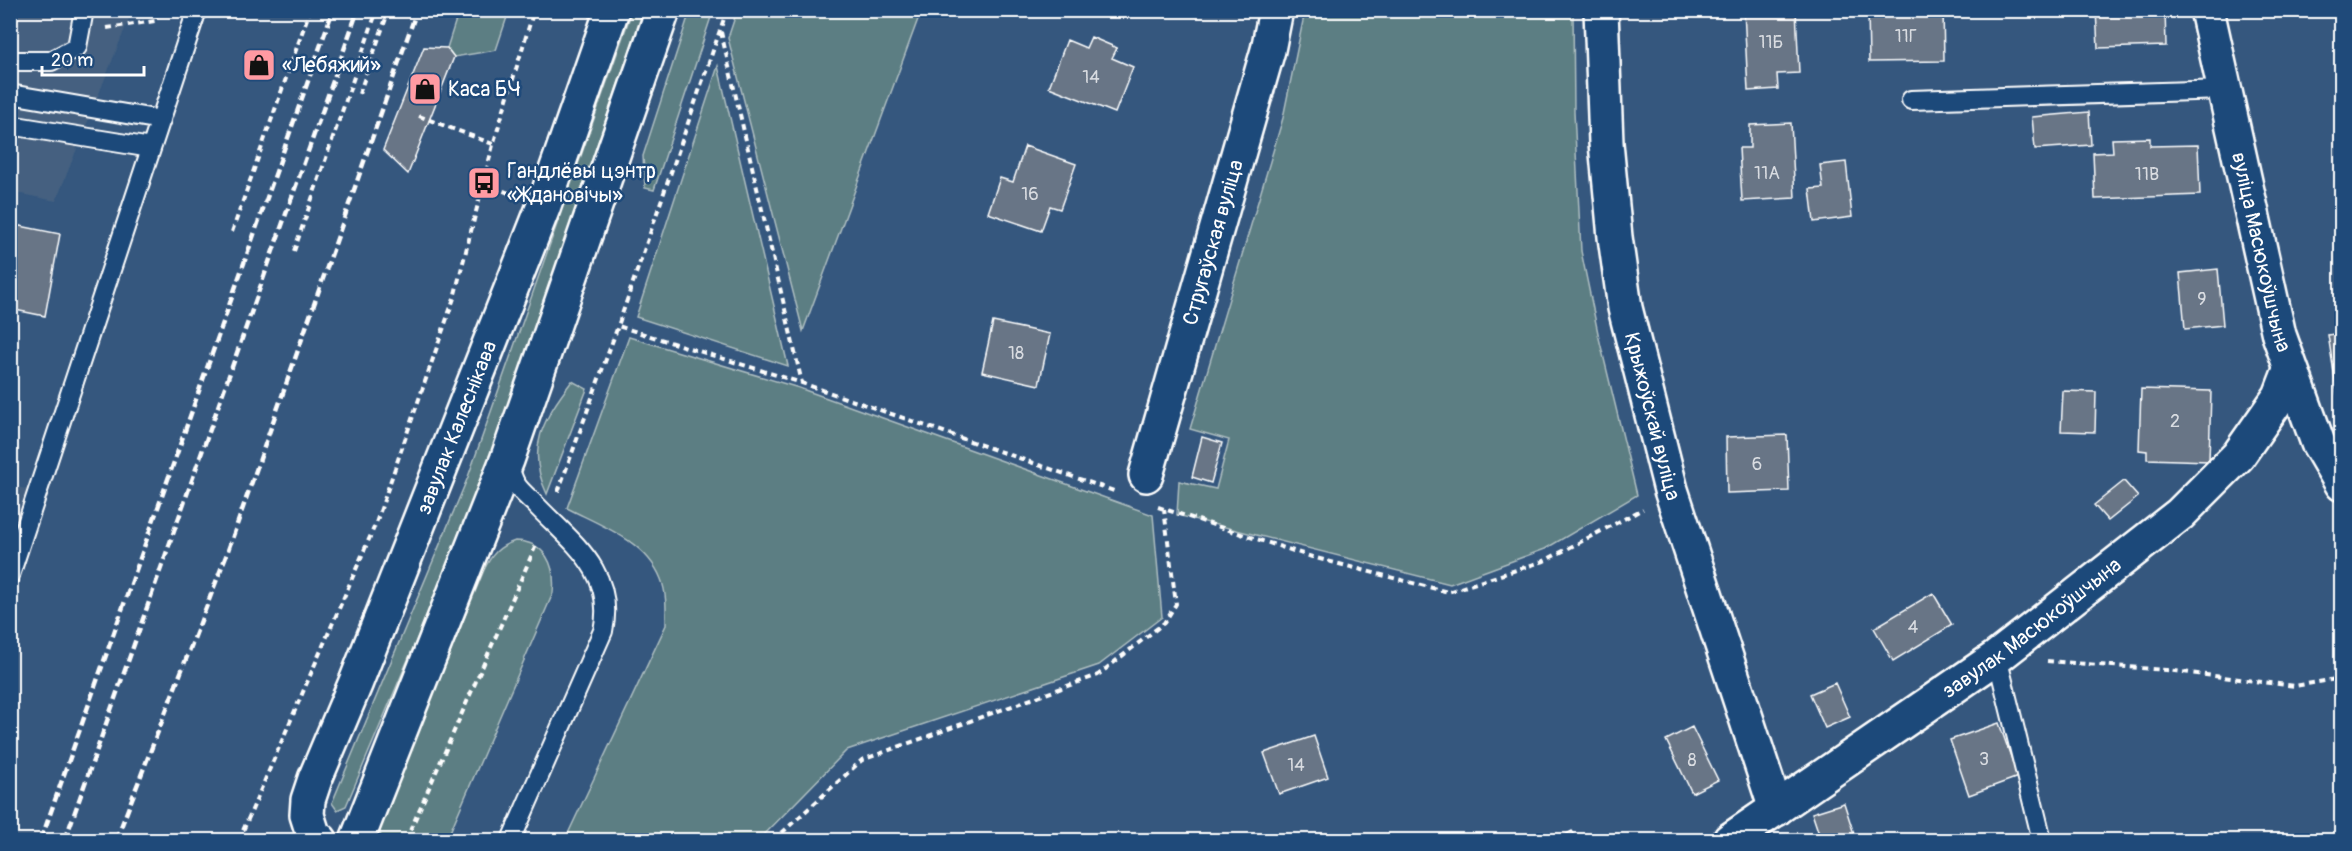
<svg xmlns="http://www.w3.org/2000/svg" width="2352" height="851" viewBox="0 0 2352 851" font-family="Pangolin,sans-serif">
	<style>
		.built { fill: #446080 }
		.green { fill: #5c7e83; stroke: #aebec1; stroke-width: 1.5 }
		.building { fill: #677586; stroke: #fff; stroke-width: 1.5 }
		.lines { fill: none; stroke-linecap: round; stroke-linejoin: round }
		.lane-casing { stroke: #fff; stroke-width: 22 }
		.street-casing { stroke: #fff; stroke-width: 38 }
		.path { stroke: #fff; stroke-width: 4; stroke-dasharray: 6 4.5; stroke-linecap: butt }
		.lane { stroke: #1f4a7a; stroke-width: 18 }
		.street { stroke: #1f4a7a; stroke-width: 33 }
		.rail { stroke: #fff; stroke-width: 4.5; stroke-dasharray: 9 4.5; stroke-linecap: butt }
		.labels { text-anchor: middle; stroke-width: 5; stroke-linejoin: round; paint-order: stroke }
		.number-label { font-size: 18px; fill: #d9dce1 }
		.poi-label { font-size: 21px; fill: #fff; stroke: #1f4a7a; text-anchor: start }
		.street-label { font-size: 21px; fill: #fff; stroke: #1f4a7a }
	</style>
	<rect width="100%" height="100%" fill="#35577e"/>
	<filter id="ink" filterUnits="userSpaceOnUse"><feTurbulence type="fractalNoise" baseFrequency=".0167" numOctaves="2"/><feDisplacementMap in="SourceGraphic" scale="12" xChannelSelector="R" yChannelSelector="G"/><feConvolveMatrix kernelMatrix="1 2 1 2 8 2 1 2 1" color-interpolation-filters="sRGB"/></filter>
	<g filter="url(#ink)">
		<path class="built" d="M 10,11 L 132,11 L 56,201 L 11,192 Z
			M 11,486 L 27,489 L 11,595 Z"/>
		<path class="green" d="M 459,10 L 509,11 L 496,50 L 454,57 L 447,48 Z
			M 632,11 L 643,11 L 479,492 L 346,806 L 337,810 L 332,803 L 468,477 Z
			M 690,11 L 713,11 L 654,190 L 645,188 L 643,156 Z
			M 737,11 L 921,11 L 803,331 L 728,38 Z
			M 1305,11 L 1573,11 L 1574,112 L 1581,251 L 1599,338 L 1637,495 L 1545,549 L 1450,584 L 1177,515 L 1179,481 L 1216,489 L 1229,440 L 1190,429 L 1283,118 Z
			M 718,66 L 788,366 L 636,317 Z
			M 629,337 L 799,388 L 1153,515 L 1162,617 L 1099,665 L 847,750 L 759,840 L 565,840 L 666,625 C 666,610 667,594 661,579 C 646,541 600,525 567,508 Z
			M 572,381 L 587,389 L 547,494 C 525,448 544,418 572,381 Z
			M 515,541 C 545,541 556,565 553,593 L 447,839 L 381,840 L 380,828 L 385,811 L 484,570 C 491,555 499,546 515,541 Z"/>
		<path class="building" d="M 1744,10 L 1796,10 L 1799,73 L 1777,74 L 1778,89 L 1748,91 Z
			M 1868,10 L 1943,10 L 1944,61 L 1869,62 Z
			M 2096,10 L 2165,10 L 2166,46 L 2098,48 Z
			M 1091,37 L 1117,48 L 1112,58 L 1133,67 L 1115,113 L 1049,87 L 1067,40 L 1086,48 Z
			M 424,47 L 447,48 L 454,57 L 408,174 L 383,150 Z
			M 2089,112 L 2091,145 L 2035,149 L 2032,117 Z
			M 1791,123 L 1795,198 L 1742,201 L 1739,148 L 1750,148 L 1750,125 Z
			M 2150,138 L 2150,146 L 2198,145 L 2200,195 L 2095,199 L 2093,153 L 2113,152 L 2112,139 Z
			M 1025,146 L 1076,164 L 1060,209 L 1050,206 L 1041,231 L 988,213 L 1000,178 L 1013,182 Z
			M 1846,162 L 1852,217 L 1814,222 L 1810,189 L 1823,188 L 1820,165 Z
			M 10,224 L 60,234 L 45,316 L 10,309 Z
			M 2218,269 L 2223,325 L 2185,329 L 2180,273 Z
			M 993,322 L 1050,334 L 1039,385 L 982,372 Z
			M 2342,333 L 2342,417 L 2341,417 L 2328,335 Z
			M 2141,389 L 2211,391 L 2209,461 L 2147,459 L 2147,451 L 2139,450 Z
			M 2063,391 L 2096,392 L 2095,432 L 2061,431 Z
			M 1787,435 L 1789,491 L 1727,493 L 1726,437 Z
			M 1202,437 L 1222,443 L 1211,483 L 1192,477 Z
			M 2124,481 L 2138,497 L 2108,521 L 2094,505 Z
			M 1933,593 L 1952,625 L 1893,661 L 1874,628 Z
			M 1835,683 L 1850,717 L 1825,728 L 1810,694 Z
			M 1999,723 L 2018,777 L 1969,795 L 1950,740 Z
			M 1692,727 L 1718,780 L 1692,793 L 1666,740 Z
			M 1314,736 L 1328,777 L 1279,794 L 1264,753 Z
			M 1844,803 L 1856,840 L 1821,840 L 1812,813 Z
			M 1572,831 L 1578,840 L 1556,840 Z
			M 1057,834 L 1058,840 L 1034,840 Z"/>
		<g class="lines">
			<defs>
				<path id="lane" d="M 10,61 L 51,61 L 77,47 L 84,10
					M 10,94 L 161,120
					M 1911,100 L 2225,90
					M 10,125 L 151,148
					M 508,462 C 510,469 512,478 516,484 C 520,491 529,498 535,504 C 571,542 616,571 603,631 L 511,840
					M 10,575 L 197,10
					M 1997,657 L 2042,840"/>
				<g id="street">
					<path id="s1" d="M 1601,10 L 1606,143 L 1615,237 L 1625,308 L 1671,490 L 1776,809"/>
					<path id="s2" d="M 2207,10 L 2279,335 L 2318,443 L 2342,484"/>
					<path id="s3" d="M 1146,475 L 1268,50 L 1276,10"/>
					<path id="s4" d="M 320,840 L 314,837 L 307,815 L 308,800 L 315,779 L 356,682 L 543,208 L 612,10"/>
					<path d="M 357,840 L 507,460 L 663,10"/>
					<path id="s5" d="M 1730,840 L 1997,657 L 2180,514 L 2238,456 L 2280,396 L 2290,370"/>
				</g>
			</defs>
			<use href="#lane" class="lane-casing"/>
			<use href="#street" class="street-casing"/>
			<path class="path" d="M 727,10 L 618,326 L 802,383 L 1117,492
				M 107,28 L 155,21 L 158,10
				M 721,32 L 802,383
				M 359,94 L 389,10
				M 419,116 L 493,144
				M 484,183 L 514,195
				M 232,232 L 310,10
				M 294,251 L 377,10
				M 558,492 L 618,326
				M 1158,507 L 1312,557 L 1448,592 L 1544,561 L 1643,509
				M 2047,661 L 2166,670 L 2295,686 L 2342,678
				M 239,840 L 376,523 L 454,298 L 493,145 L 534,10
				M 406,840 L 537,543
				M 774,840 L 862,760 L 1098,675 L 1164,623 L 1176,604 L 1164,509"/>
			<use href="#lane" class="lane"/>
			<use href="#street" class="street"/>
			<path class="rail" d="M 41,840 L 333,10
				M 65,840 L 358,10
				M 116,840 L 226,556 L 417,10"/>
		</g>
	</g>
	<defs>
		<symbol id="shop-square" viewBox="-11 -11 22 22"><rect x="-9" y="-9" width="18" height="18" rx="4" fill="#ff9aa2" stroke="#1f4a7a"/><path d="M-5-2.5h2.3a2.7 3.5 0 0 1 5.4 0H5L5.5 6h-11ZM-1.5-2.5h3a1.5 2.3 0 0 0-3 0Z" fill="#111"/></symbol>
		<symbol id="bus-square" viewBox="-11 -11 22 22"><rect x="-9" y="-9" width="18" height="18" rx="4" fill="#ff9aa2" stroke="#1f4a7a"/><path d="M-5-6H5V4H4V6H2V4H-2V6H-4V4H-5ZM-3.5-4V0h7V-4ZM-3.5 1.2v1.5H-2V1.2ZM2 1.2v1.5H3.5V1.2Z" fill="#111"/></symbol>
	</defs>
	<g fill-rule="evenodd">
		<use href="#shop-square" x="240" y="46" width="38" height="38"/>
		<use href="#shop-square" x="406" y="70" width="38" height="38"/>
		<use href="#bus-square" x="465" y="164" width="38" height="38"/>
	</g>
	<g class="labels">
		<g class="number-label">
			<text x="1906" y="42">11Г</text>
			<text x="1771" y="48">11Б</text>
			<text x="1091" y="83">14</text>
			<text x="1767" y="179">11А</text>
			<text x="2147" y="180">11В</text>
			<text x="1030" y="200">16</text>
			<text x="2202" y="305">9</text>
			<text x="1016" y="359">18</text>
			<text x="2175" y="427">2</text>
			<text x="1757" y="470">6</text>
			<text x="1913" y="633">4</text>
			<text x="1984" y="765">3</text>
			<text x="1692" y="766">8</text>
			<text x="1296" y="771">14</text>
		</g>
		<g class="poi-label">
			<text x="282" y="72">«Лебяжий»</text>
			<text x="448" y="96">Каса БЧ</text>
			<text x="507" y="178">Гандлёвы цэнтр<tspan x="507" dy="24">«Ждановічы»</tspan></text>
		</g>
		<g class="street-label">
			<text dy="7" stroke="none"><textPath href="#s3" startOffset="242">Стругаўская вуліца</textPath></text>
			<text dy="7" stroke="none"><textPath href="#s2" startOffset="248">вуліца Масюкоўшчына</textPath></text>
			<text dy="7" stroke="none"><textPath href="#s1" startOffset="411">Крыжоўскай вуліца</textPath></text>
			<text dy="7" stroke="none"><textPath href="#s4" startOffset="446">завулак Калеснікава</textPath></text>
			<text dy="7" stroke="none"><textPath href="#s5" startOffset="369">завулак Масюкоўшчына</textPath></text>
		</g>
	</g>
	<rect width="2352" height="851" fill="none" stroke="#1f4a7a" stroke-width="36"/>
	<rect x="18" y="18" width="2316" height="815" fill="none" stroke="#fff" stroke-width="2" filter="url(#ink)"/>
	<path d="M42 66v9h102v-9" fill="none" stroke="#ffffff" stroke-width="3"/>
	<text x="51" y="66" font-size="18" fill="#ffffff" stroke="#1f4a7a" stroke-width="4.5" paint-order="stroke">20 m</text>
</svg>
